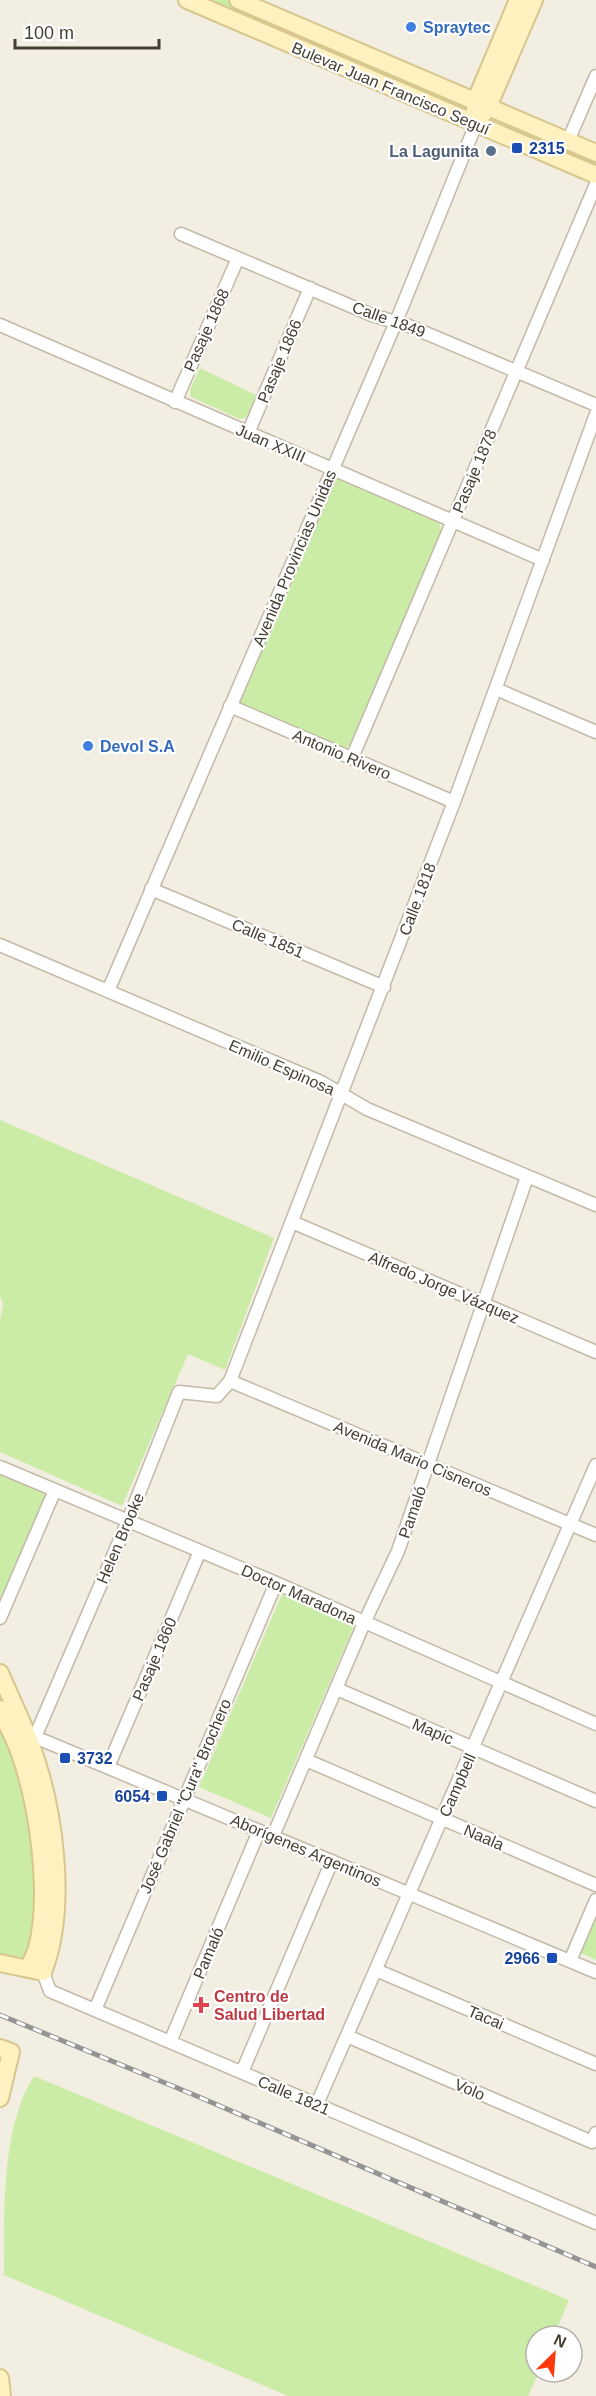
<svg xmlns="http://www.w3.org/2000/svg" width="596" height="2396" viewBox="0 0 596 2396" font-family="Arial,sans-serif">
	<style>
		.green { fill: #cbeca6 }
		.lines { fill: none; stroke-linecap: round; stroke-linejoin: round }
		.street-casing { stroke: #c2baa7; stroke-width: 15 }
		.secondary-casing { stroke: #d7c68d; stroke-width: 20 }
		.street { stroke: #fff; stroke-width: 12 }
		.secondary { stroke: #fff2c0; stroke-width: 16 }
		.rail-casing { stroke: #949494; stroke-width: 5 }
		.rail { stroke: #fff; stroke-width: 3; stroke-dasharray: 9; stroke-linecap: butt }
		.shop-dot { fill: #3f7fe0; stroke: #fff; stroke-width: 2 }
		.transit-dot { fill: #1a4fb4; stroke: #fff; stroke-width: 2 }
		.service-dot { fill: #5c6f8a; stroke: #fff; stroke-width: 2 }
		.health-dot { fill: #e0444e; stroke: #fff; stroke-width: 2 }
		.labels { text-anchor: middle; stroke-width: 4.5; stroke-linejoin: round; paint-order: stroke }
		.shop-label { font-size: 16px; font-weight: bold; fill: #366cbe; stroke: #fff; text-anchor: start }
		.street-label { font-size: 16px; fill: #453e32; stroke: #fff }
		.transit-label { font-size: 16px; font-weight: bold; fill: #164399; stroke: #fff; text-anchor: start }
		.service-label { font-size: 16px; font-weight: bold; fill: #4e5e75; stroke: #fff; text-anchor: end }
		.health-label { font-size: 16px; font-weight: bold; fill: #be3a42; stroke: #fff; text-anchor: start }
	</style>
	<rect width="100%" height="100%" fill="#f3eee2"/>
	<path class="green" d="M 187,0 L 238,0 L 596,153 L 596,175 Z
		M 200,368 L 258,396 L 250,416 L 240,419 L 191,397 L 190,390 Z
		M 338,478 L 346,480 L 439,521 L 442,533 L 354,742 L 343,750 L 242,706 L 239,701 L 332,481 Z
		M 0,1120 L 274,1238 L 225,1370 L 188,1354 L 122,1506 L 0,1452 L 0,1322 L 3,1304 L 0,1296 Z
		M 0,1472 L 46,1492 L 48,1498 L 0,1605 Z
		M 282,1594 L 354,1626 L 271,1818 L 199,1787 Z
		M 0,1673 L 28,1737 L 43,1972 L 0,1963 Z
		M 596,1918 L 596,1960 L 581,1953 Z
		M 34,2076 L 569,2300 L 554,2336 L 536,2336 L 536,2372 L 539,2372 L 528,2396 L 288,2396 L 4,2275 C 4,2215 1,2127 34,2076 Z"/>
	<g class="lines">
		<defs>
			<path id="street" d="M 568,141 L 596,76
				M 181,234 L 372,315 L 409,326 L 596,405
				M 0,325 L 543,560
				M 175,402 L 238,258
				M 248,433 L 310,288
				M 496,689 L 596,732
				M 230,706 L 454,802
				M 352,758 L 596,184
				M 151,889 L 384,987
				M 0,945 L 321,1082 L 367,1109 L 596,1205
				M 108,991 L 396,322 L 476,124
				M 292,1222 L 596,1352
				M 230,1381 L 596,1535
				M 0,1467 L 276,1583 L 596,1724
				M 0,1618 L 55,1490
				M 337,1689 L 596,1801
				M 30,1737 L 35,1737 L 596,1972
				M 35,1737 L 128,1521 L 179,1392 L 217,1396 L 230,1381 L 454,802 L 596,414
				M 306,1760 L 596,1885
				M 108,1767 L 200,1551
				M 273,1836 L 364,1623 L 398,1551 L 527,1177
				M 570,1961 L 596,1900
				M 376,1970 L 596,2064
				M 43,1972 L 50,1991 L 596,2223
				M 95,2010 L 276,1583
				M 347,2036 L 592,2142 L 596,2133
				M 170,2042 L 259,1831
				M 242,2072 L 332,1861
				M 317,2104 L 596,1465"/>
			<path id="secondary" d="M 187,0 L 596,175
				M 238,0 L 596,153
				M 475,111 L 475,102 L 518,0
				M 483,114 L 488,107 L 534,0
				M 0,1673 C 9,1694 19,1715 28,1737 C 54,1803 69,1905 43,1972 L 0,1963
				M 0,1709 C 6,1723 14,1737 19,1751 C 38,1803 51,1894 37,1948 C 35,1955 31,1962 28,1969
				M 0,2048 L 11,2052 L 0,2098
				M 0,2378 L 2,2396"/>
		</defs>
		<use href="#street" class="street-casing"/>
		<use href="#secondary" class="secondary-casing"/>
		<use href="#street" class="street"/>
		<use href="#secondary" class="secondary"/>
		<defs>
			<path id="rail" d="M 0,2015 L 192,2094 L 596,2267"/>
		</defs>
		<use href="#rail" class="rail-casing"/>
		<use href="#rail" class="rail"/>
	</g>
	<g class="shop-dot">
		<circle cx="411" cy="27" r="6"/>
		<circle cx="88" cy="746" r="6"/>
	</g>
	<g class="transit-dot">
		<rect x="511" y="142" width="12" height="12" rx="3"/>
		<rect x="59" y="1752" width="12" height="12" rx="3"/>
		<rect x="156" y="1790" width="12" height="12" rx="3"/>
		<rect x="546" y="1952" width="12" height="12" rx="3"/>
	</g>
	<circle class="service-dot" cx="491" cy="151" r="6"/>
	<path class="health-dot" d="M198 1996h6v6h6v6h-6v6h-6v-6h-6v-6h6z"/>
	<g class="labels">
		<g class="shop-label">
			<text x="423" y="33">Spraytec</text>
			<text x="100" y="752">Devol S.A</text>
		</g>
		<g class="street-label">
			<text transform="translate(391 88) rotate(23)" y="6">Bulevar Juan Francisco Seguí</text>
			<text transform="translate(389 319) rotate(20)" y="6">Calle 1849</text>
			<text transform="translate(206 330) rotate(-66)" y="6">Pasaje 1868</text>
			<text transform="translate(279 361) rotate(-67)" y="6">Pasaje 1866</text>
			<text transform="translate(271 443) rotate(23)" y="6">Juan XXIII</text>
			<text transform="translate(474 471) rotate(-67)" y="6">Pasaje 1878</text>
			<text transform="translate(294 558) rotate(-67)" y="6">Avenida Provincias Unidas</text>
			<text transform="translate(342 754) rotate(23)" y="6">Antonio Rivero</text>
			<text transform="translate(417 899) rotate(-69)" y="6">Calle 1818</text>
			<text transform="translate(268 938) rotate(23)" y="6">Calle 1851</text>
			<text transform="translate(282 1067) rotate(24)" y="6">Emilio Espinosa</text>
			<text transform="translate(444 1287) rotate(23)" y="6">Alfredo Jorge Vázquez</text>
			<text transform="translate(413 1458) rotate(23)" y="6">Avenida Mario Cisneros</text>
			<text transform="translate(412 1512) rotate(-71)" y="6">Pamaló</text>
			<text transform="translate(120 1538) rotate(-67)" y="6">Helen Brooke</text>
			<text transform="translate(299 1594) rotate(24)" y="6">Doctor Maradona</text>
			<text transform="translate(154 1659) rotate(-67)" y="6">Pasaje 1860</text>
			<text transform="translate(433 1731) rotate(23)" y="6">Mapic</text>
			<text transform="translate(457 1785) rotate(-66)" y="6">Campbell</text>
			<text transform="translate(185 1796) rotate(-67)" y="6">José Gabriel "Cura" Brochero</text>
			<text transform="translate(484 1837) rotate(23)" y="6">Naala</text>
			<text transform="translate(306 1850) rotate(23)" y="6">Aborígenes Argentinos</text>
			<text transform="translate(208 1953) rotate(-67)" y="6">Pamaló</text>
			<text transform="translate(486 2017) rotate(23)" y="6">Tacai</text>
			<text transform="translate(470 2089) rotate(23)" y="6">Volo</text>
			<text transform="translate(294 2095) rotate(23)" y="6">Calle 1821</text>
		</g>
		<g class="transit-label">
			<text x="529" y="154">2315</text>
			<text x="77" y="1764">3732</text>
			<text x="150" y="1802" text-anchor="end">6054</text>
			<text x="540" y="1964" text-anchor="end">2966</text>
		</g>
		<g class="service-label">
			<text x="479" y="157">La Lagunita</text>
		</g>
		<g class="health-label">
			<text x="214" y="2002">Centro de<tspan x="214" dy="18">Salud Libertad</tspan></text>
		</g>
	</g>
	<g transform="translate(554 2354) rotate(25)"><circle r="28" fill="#ffffff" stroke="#b5b2ad" stroke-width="1.5"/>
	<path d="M0-4.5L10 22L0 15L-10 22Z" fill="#ff380d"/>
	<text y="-9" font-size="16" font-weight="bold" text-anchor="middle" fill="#453e32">N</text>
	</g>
	<path d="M15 39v9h144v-9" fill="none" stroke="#453e32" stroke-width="3"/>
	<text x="24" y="39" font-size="18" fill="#453e32" stroke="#ffffff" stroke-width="4.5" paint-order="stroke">100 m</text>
</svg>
